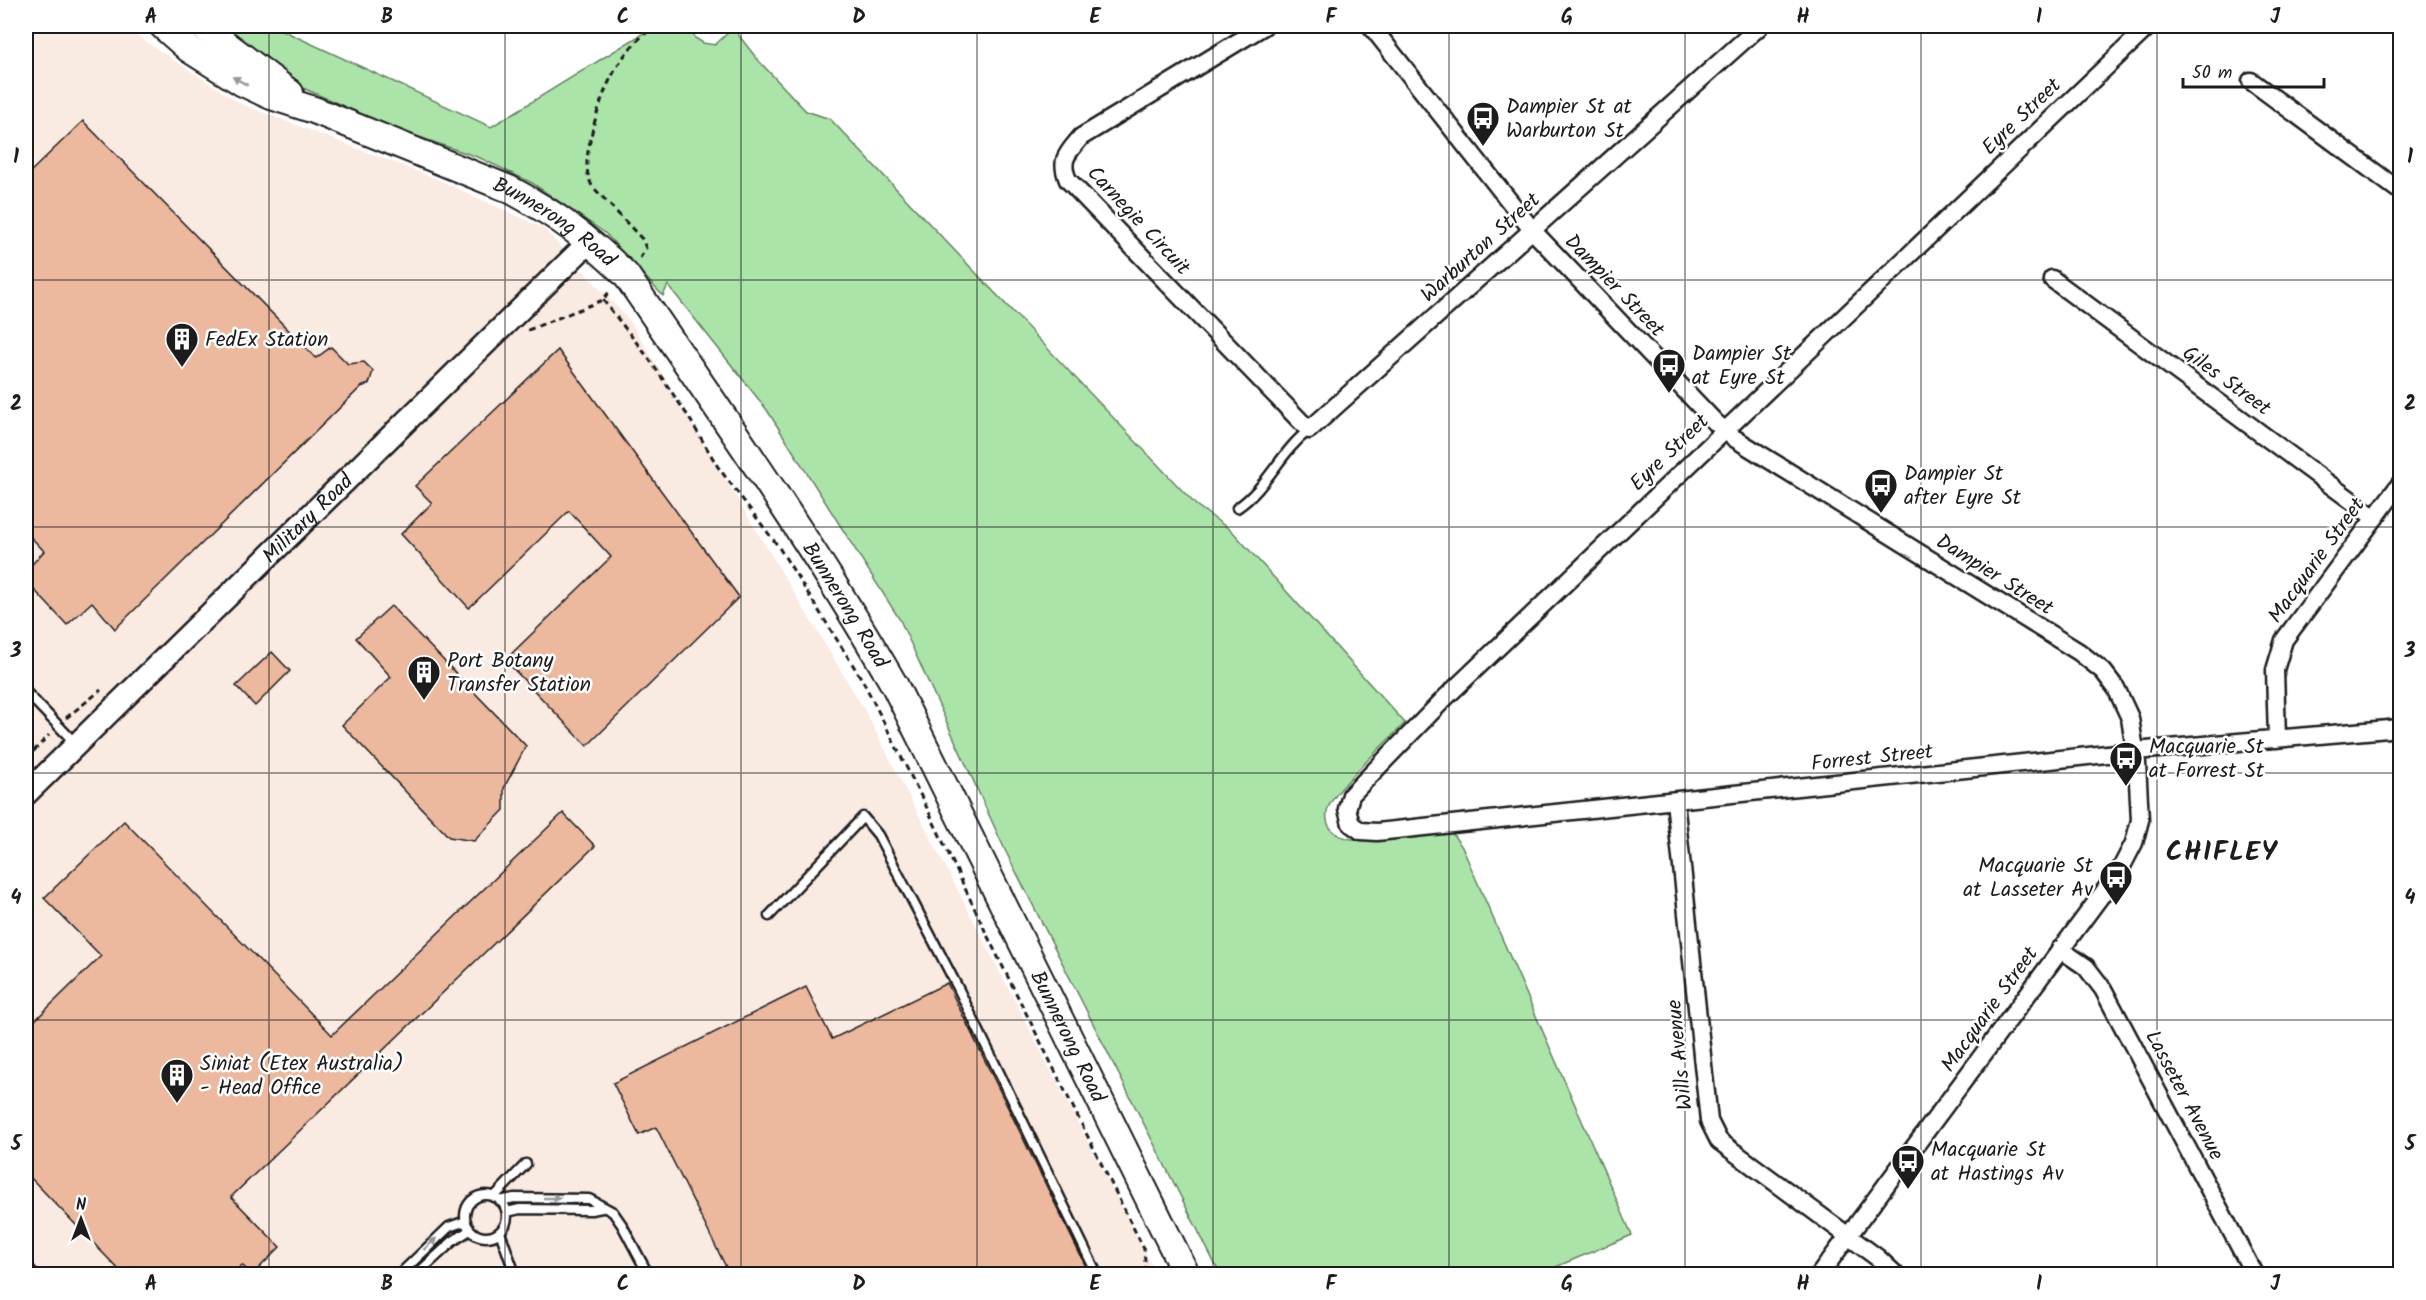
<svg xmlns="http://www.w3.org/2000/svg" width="2426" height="1300" viewBox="0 0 2426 1300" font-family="Kalam,sans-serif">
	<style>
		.built { fill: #f9eae2 }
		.green { fill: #abe4a8; stroke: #648062; stroke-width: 1.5 }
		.building { fill: #ecb89e; stroke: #1c1c1c; stroke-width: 1.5 }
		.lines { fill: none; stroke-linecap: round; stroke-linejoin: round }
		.service-casing { stroke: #1c1c1c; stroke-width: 13 }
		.minor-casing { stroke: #1c1c1c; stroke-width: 21 }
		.tertiary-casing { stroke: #1c1c1c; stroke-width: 26 }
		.primary-casing { stroke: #1c1c1c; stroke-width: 30 }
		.path { stroke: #1c1c1c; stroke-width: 3; stroke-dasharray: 6 4.5; stroke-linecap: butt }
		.service { stroke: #fff; stroke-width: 8 }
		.minor { stroke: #fff; stroke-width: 16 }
		.tertiary { stroke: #fff; stroke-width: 21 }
		.primary { stroke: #fff; stroke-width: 26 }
		.oneway { fill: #999 }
		.grid { fill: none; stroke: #1c1c1c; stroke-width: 1.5; stroke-opacity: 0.55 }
		.labels { text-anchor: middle; stroke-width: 5; stroke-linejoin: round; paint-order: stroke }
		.poi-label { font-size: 21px; fill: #1c1c1c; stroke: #fff; text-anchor: start }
		.street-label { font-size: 21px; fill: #1c1c1c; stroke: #fff }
		.district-label { font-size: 27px; font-weight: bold; letter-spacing: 1.5px; fill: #1c1c1c; stroke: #fff }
		.neatline { fill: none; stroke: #1c1c1c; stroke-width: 2 }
		.grid-label { font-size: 20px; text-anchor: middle; font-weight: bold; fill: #1c1c1c }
	</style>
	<rect width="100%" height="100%" fill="#fff"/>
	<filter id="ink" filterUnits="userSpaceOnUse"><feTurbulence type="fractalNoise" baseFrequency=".0167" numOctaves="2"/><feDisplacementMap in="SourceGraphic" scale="12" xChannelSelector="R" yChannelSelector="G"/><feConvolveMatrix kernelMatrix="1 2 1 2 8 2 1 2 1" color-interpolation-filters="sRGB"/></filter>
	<g filter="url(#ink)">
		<path class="built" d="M 26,26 L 122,26 L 241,104 L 437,179 L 543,228 L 630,321 L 864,709 L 1156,1274 L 26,1274 Z"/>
		<path class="green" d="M 218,26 L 273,26 L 491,127 L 655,26 L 691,26 L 695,38 L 703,43 L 715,45 L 733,28 L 758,60 L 806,111 L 830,119 L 1196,505 L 1233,532 L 1405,723 C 1388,741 1335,789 1328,808 C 1323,823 1332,835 1347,838 C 1376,844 1422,835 1452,833 L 1462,847 L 1632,1235 L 1539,1274 L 1220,1274 L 1005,850 L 900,620 L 767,410 L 668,285 L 663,296 L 605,233 L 532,183 L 480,158 L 393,128 L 285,80 Z"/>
		<path class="building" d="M 83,121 L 316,358 L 331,347 L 348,364 L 364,362 L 373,371 L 369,384 L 361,387 L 115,629 L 92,602 L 67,625 L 26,581 L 26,571 L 44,551 L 26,532 L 26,176 Z
			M 558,350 L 739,597 L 587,746 L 505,660 L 611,557 L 569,511 L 469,608 L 401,534 L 432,503 L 415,486 Z
			M 391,606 L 526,746 L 504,788 L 504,810 L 474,841 L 449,837 L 342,725 L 391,677 L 356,638 Z
			M 272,652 L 290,671 L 255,706 L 236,686 Z
			M 563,813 L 595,846 L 231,1197 L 280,1247 L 252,1275 L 242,1265 L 232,1275 L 124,1275 L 26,1173 L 26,1029 L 101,956 L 44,898 L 124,821 L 332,1035 Z
			M 947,983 L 1090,1275 L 730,1275 L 656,1127 L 639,1135 L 613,1083 L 806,987 L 832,1039 Z"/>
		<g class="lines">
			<defs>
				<path id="service" d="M 1237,508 C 1267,488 1280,452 1309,430
					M 26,692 L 76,744
					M 769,916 L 863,817 L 878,835 L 958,988 L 1097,1274
					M465 1216a21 21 0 1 1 42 0a21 21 0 1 1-42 0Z
					M 494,1197 L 526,1164
					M 500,1201 L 514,1198 L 589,1199 L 613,1212 L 622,1225 L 648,1274
					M 507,1212 L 520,1209 L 591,1210 L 602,1208
					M 500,1232 L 515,1274
					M 26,1265 L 34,1274
					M 400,1274 L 449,1227 L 466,1221
					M 417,1274 L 453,1241 L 470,1230"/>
				<path id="minor" d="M 1264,26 L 1081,137 C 1068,153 1059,159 1068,180 L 1309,430 L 1760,26
					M 1371,26 L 1533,231 L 1715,422 L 1734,438 L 2079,652 L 2103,671 L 2116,688 L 2130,718 L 2137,763 L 2140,820 L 2134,843 L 2120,870 L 1820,1274
					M 2149,26 L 1445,698 L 1351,795 L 1347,809 L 1351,824 L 1361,831 L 1377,832 L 2135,751 L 2400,728
					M 2251,81 L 2400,191
					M 2052,279 L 2375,518
					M 2277,739 L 2275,670 L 2284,640 L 2400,484
					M 1675,801 L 1709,1121 L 1719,1141 L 1878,1258 L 1895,1274
					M 2060,949 L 2086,967 L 2103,989 L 2254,1274"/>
				<g id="tertiary">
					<path id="s1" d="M 26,794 L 590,241"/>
				</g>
				<g id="primary">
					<path id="s2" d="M 163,26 L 189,49 L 243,83 L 271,96 L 314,110 L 509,189 C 556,214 588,238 626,275 C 719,410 813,544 895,686 L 1186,1274"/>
					<path d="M 202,26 L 290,93"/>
				</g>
			</defs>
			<use href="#service" class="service-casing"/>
			<use href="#minor" class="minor-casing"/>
			<use href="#tertiary" class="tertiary-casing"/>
			<use href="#primary" class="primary-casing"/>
			<path class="path" d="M 640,258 L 646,248 L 642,239 L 592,186 C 583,168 588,151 592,132 C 602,91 619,49 656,26
				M 603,300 L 647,356 L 688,416 L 718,467 L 778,546 L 863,681 L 927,808 L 988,937 L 1144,1249 L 1146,1274
				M 528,330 L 603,300 L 611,289
				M 66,718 L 101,690
				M 26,759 L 49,735"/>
			<use href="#service" class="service"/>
			<use href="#minor" class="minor"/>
			<use href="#tertiary" class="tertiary"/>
			<use href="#primary" class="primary"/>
		</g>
		<defs><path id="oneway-solid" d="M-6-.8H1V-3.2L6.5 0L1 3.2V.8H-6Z" transform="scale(1.5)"/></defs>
		<g class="oneway">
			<use href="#oneway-solid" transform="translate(240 81) rotate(-151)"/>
			<use href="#oneway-solid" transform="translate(552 1198)"/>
			<use href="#oneway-solid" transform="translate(430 1244) rotate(-43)"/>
		</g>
	</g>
	<path class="grid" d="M 269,26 L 269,1274M 505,26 L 505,1274M 741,26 L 741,1274M 977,26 L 977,1274M 1213,26 L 1213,1274M 1449,26 L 1449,1274M 1685,26 L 1685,1274M 1921,26 L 1921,1274M 2157,26 L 2157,1274M 26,280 L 2400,280M 26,527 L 2400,527M 26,773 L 2400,773M 26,1020 L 2400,1020"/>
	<defs>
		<symbol id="bus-pin" viewBox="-11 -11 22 30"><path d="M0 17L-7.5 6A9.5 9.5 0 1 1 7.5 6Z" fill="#1c1c1c" stroke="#fff"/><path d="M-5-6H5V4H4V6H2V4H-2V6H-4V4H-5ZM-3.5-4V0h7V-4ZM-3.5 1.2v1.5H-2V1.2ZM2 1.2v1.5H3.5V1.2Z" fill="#fff"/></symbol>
		<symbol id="building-pin" viewBox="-11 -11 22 30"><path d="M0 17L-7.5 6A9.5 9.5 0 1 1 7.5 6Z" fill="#1c1c1c" stroke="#fff"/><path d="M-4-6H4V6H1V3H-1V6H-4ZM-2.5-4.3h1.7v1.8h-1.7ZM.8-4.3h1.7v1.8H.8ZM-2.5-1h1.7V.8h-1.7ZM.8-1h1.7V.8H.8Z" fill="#fff"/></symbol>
	</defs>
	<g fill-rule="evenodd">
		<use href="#bus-pin" x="1464" y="99" width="38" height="52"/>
		<use href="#building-pin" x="163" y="320" width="38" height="52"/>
		<use href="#bus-pin" x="1650" y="346" width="38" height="52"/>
		<use href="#bus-pin" x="1862" y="466" width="38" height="52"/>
		<use href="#building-pin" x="405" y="653" width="38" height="52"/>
		<use href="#bus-pin" x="2107" y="739" width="38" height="52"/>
		<use href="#bus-pin" x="2097" y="858" width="38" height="52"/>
		<use href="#building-pin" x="158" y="1056" width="38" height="52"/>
		<use href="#bus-pin" x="1889" y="1142" width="38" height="52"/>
	</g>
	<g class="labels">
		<g class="poi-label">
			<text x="1506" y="113">Dampier St at<tspan x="1506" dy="24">Warburton St</tspan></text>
			<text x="205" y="346">FedEx Station</text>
			<text x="1692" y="360">Dampier St<tspan x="1692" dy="24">at Eyre St</tspan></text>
			<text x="1904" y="480">Dampier St<tspan x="1904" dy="24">after Eyre St</tspan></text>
			<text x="447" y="667">Port Botany<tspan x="447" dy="24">Transfer Station</tspan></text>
			<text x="2149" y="753">Macquarie St<tspan x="2149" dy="24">at Forrest St</tspan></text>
			<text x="2093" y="872" text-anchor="end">Macquarie St<tspan x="2093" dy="24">at Lasseter Av</tspan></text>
			<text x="200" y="1070">Siniat (Etex Australia)<tspan x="200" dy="24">- Head Office</tspan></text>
			<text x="1931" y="1156">Macquarie St<tspan x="1931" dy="24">at Hastings Av</tspan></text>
		</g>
		<g class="street-label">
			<text transform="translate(2021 116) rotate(-44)" y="7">Eyre Street</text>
			<text transform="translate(1139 220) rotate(47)" y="7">Carnegie Circuit</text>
			<text dy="7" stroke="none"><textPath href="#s2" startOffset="441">Bunnerong Road</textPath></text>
			<text transform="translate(1480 247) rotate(-42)" y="7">Warburton Street</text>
			<text transform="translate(1615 285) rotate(46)" y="7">Dampier Street</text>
			<text transform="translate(2227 380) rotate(36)" y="7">Giles Street</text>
			<text transform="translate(1669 452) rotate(-44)" y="7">Eyre Street</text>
			<text dy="7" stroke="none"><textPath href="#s1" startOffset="394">Military Road</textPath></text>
			<text transform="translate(2316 560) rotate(-54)" y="7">Macquarie Street</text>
			<text transform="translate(1995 574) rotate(32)" y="7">Dampier Street</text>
			<text dy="7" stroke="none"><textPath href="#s2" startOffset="927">Bunnerong Road</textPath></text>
			<text transform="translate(1872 757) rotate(-6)" y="7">Forrest Street</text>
			<text transform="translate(1989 1009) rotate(-54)" y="7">Macquarie Street</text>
			<text dy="7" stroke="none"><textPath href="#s2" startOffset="1413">Bunnerong Road</textPath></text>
			<text transform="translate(1679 1055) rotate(-96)" y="7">Wills Avenue</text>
			<text transform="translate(2185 1095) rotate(62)" y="7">Lasseter Avenue</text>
		</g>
		<g class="district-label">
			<text x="2222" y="860">CHIFLEY</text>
		</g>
	</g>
	<rect width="2426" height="1300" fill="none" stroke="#fff" stroke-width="66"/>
	<g transform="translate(81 1219)" stroke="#ffffff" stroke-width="4.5" paint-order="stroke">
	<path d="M0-4.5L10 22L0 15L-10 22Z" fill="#1c1c1c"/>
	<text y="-9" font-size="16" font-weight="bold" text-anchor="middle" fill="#1c1c1c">N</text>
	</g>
	<path d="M2183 78v9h141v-9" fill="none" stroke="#1c1c1c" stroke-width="3"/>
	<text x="2192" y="78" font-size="18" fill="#1c1c1c" stroke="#ffffff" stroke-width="4.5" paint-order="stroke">50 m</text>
	<rect x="33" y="33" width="2360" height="1234" class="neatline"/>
	<g class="grid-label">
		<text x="151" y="23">A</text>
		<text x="387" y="23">B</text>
		<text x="623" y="23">C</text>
		<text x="859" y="23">D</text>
		<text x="1095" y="23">E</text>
		<text x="1331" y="23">F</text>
		<text x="1567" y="23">G</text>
		<text x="1803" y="23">H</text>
		<text x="2039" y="23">I</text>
		<text x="2275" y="23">J</text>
		<text x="16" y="163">1</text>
		<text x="2410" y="163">1</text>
		<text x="16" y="410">2</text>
		<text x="2410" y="410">2</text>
		<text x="16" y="657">3</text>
		<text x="2410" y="657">3</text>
		<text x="16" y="904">4</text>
		<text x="2410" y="904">4</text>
		<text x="16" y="1150">5</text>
		<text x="2410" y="1150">5</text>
		<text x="151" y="1290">A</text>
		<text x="387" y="1290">B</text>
		<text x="623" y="1290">C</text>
		<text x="859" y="1290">D</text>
		<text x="1095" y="1290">E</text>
		<text x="1331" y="1290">F</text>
		<text x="1567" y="1290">G</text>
		<text x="1803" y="1290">H</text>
		<text x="2039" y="1290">I</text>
		<text x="2275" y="1290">J</text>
	</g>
</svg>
